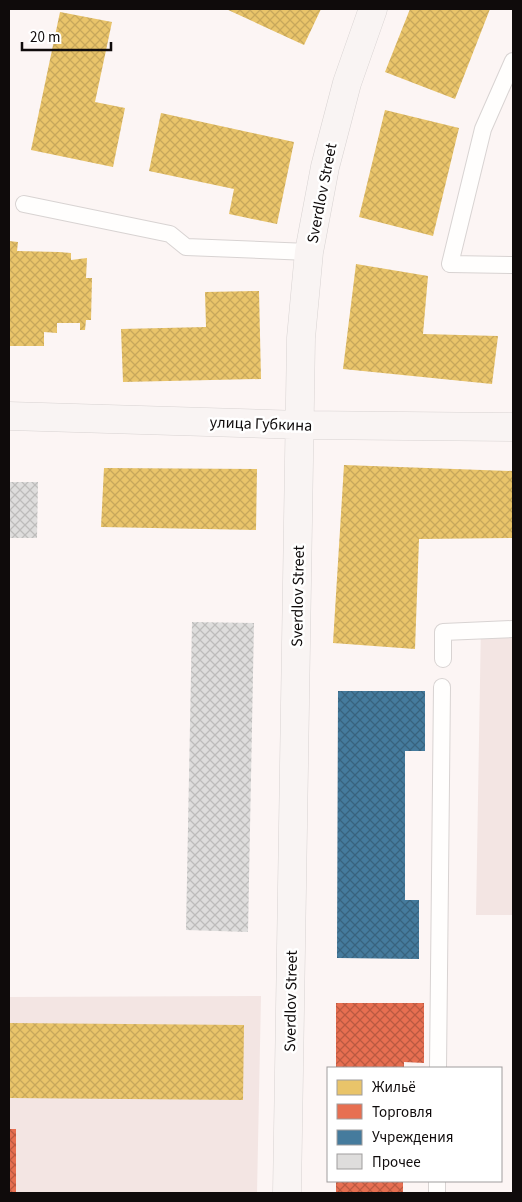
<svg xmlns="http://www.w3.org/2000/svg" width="522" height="1202" viewBox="0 0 522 1202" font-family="'Source Sans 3',sans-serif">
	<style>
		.built { fill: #f3e5e3 }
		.homes { fill: url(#homes-cross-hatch) }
		.shops { fill: url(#shops-cross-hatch) }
		.public { fill: url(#public-cross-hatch) }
		.building { fill: url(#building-cross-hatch) }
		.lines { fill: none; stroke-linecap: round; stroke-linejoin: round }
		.lane-casing { stroke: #d8d3d2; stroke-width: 18 }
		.secondary-casing { stroke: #d8d3d2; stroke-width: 29 }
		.lane { stroke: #fffefd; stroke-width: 16 }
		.secondary { stroke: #f9f4f3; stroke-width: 28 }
		.labels { text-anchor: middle; stroke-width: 5; stroke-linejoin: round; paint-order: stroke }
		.street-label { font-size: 16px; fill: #0f0b0b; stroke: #fff }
	</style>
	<defs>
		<pattern id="homes-cross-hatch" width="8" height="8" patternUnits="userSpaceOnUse" patternTransform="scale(1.25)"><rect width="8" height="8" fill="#e9c46a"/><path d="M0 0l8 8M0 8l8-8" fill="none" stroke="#c7a75b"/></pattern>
		<pattern id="shops-cross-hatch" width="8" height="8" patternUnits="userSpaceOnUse" patternTransform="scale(1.25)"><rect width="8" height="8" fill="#e76f51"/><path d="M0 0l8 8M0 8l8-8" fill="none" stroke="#ba5941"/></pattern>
		<pattern id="public-cross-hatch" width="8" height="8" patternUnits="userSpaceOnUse" patternTransform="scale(1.25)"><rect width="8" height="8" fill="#457b9d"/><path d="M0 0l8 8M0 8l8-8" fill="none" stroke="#38637e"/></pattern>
		<pattern id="building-cross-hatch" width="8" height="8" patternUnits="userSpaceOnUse" patternTransform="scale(1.25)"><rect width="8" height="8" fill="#dedddc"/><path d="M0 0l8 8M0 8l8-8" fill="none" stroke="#bdbcbb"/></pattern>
	</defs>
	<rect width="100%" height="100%" fill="#fcf5f4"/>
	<path class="built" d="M 481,623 L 513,623 L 513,915 L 476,915 Z
		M 261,996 L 257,1193 L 9,1193 L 9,997 Z"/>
	<path class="homes" d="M 226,9 L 321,9 L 304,45 Z
		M 410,9 L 490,9 L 455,99 L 385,72 Z
		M 60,12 L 112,22 L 95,102 L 125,108 L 113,167 L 31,150 Z
		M 385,110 L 459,128 L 433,236 L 359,217 Z
		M 161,113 L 294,142 L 277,224 L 229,214 L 234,189 L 149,171 Z
		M 9,241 L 18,242 L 17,251 L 59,252 L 71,253 L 71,260 L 87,258 L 86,278 L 92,278 L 91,320 L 86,320 L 85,330 L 80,330 L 80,323 L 57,323 L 57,333 L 44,332 L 44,346 L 9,346 Z
		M 356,264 L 428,276 L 423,334 L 498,336 L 492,384 L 343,369 Z
		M 259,291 L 261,379 L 123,382 L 121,329 L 206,327 L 205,292 Z
		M 344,465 L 513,471 L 513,538 L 419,539 L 415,649 L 333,643 Z
		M 104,468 L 257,469 L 256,530 L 101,527 Z
		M 9,1023 L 244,1025 L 243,1100 L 9,1098 Z"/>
	<path class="shops" d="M 336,1003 L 424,1003 L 424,1063 L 404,1062 L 404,1068 L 336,1068 Z
		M 9,1129 L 16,1129 L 16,1193 L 9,1193 Z
		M 336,1181 L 403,1181 L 403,1193 L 336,1193 Z"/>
	<path class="public" d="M 338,691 L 425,691 L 425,751 L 405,751 L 405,900 L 419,900 L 419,959 L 337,958 Z"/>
	<path class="building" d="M 9,482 L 38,482 L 37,538 L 9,538 Z
		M 192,622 L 254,623 L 248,932 L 186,930 Z"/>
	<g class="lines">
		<defs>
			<path id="lane" d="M 513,61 L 483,129 L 450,264 L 513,265
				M 24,204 L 170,234 L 186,247 L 309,252
				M 443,659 L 443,632 L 513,629
				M 438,1068 L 442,687
				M 437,1193 L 437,1181"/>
			<path id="secondary" d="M 9,416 L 301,425 L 513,427
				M 287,1193 L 301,338 L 309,252 L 325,167 L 347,83 L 373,9"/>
		</defs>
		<use href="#lane" class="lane-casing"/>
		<use href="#secondary" class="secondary-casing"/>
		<use href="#lane" class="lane"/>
		<use href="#secondary" class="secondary"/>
	</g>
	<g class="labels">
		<g class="street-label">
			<text transform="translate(321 193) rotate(-79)" y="6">Sverdlov Street</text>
			<text transform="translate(261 423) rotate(2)" y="6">улица Губкина</text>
			<text transform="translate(297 596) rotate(-89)" y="6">Sverdlov Street</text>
			<text transform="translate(290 1001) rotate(-89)" y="6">Sverdlov Street</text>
		</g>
	</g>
	<rect width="522" height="1202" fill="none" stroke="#0f0b0b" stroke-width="20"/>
	<rect x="327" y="1067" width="175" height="115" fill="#ffffff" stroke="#9f9d9d"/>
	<rect x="337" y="1080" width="25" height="15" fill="#e9c46a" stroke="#9f9d9d"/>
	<text x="372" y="1092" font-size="15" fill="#0f0b0b">Жильё</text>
	<rect x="337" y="1104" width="25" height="15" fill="#e76f51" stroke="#9f9d9d"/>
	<text x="372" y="1117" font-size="15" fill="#0f0b0b">Торговля</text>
	<rect x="337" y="1130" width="25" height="15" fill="#457b9d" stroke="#9f9d9d"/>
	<text x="372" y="1142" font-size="15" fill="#0f0b0b">Учреждения</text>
	<rect x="337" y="1154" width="25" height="15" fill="#dedddc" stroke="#9f9d9d"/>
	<text x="372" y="1167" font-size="15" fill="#0f0b0b">Прочее</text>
	<path d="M22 42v8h89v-8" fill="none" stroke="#0f0b0b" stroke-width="2.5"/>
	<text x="30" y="42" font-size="15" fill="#0f0b0b" stroke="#ffffff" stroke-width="4" paint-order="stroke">20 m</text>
</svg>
